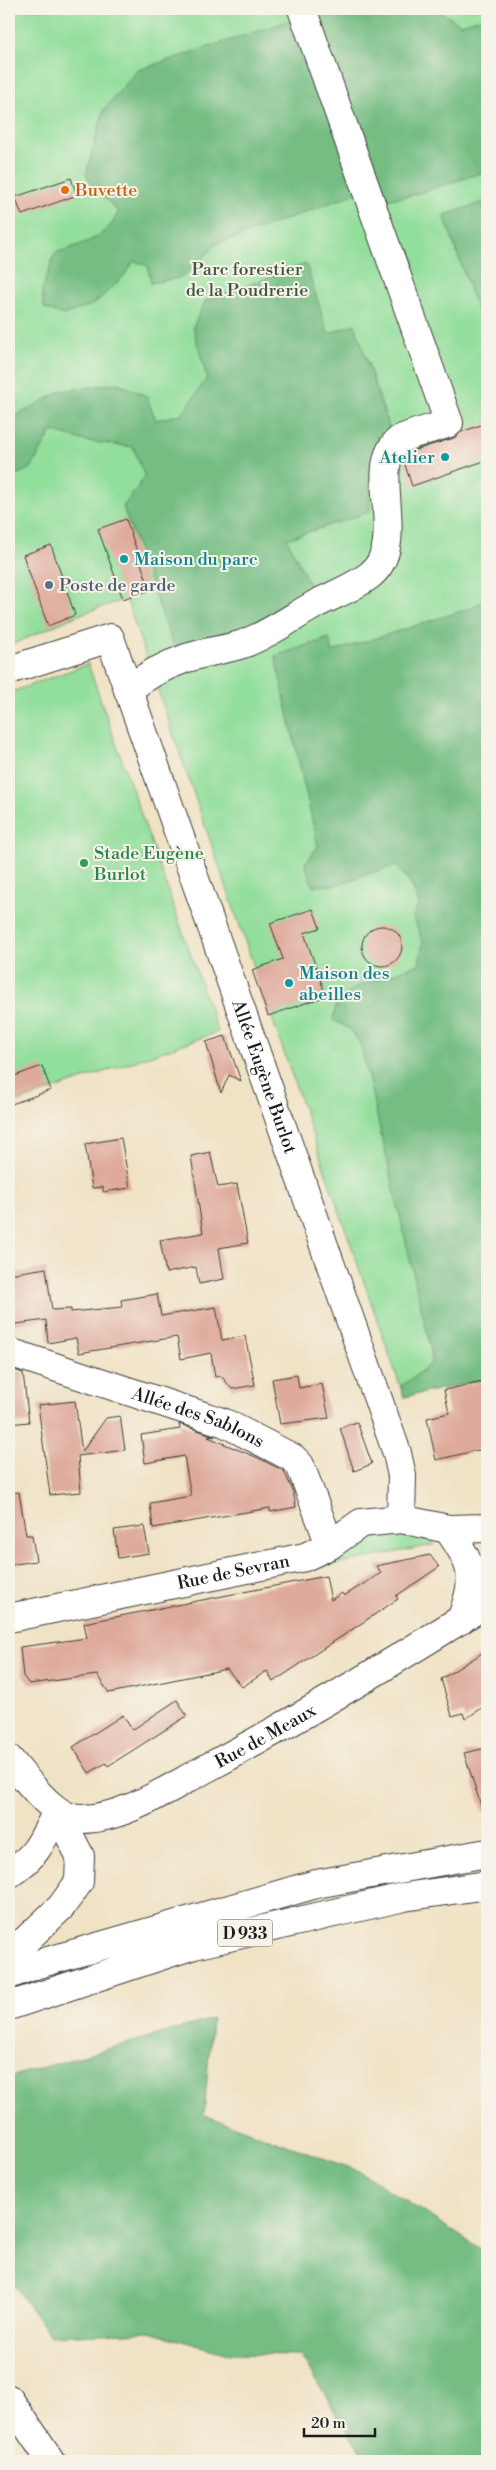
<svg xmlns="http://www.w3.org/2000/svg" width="496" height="2470" viewBox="0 0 496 2470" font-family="'Libre Bodoni',serif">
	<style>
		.green { fill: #92de9b; stroke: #577d5c }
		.forest { fill: #75bd83; stroke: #486c50 }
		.building { fill: #deaa9b }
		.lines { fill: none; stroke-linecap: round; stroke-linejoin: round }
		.minor-casing { stroke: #3c3a35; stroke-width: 30 }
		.major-casing { stroke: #3c3a35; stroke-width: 30 }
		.highway-casing { stroke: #3c3a35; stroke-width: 30 }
		.minor { stroke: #fff; stroke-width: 28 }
		.major { stroke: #fff; stroke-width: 28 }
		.highway { stroke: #fff; stroke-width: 28 }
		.food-dot { fill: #e8710a; stroke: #f7f3e8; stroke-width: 2 }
		.culture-dot { fill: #0f9aa8; stroke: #f7f3e8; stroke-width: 2 }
		.service-dot { fill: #5c6f8a; stroke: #f7f3e8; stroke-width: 2 }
		.leisure-dot { fill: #2e9e5b; stroke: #f7f3e8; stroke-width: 2 }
		.labels { text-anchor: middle; stroke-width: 4; stroke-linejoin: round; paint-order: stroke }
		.shield { fill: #f7f3e8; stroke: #5e5c59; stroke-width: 1 }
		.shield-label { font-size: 16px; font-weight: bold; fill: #1c1c1c }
		.food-label { font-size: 18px; fill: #c56008; stroke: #f7f3e8; text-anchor: start }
		.park-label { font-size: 18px; fill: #3f5642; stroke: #f7f3e8 }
		.culture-label { font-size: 18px; fill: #0d838f; stroke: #f7f3e8; text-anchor: start }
		.service-label { font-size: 18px; fill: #4e5e75; stroke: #f7f3e8; text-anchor: start }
		.leisure-label { font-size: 18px; fill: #27864d; stroke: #f7f3e8; text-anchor: start }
		.street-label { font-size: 18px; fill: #1c1c1c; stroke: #f7f3e8 }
	</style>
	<rect width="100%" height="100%" fill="#f7f3e8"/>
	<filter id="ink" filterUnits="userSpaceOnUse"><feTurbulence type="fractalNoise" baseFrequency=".02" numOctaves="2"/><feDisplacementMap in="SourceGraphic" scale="10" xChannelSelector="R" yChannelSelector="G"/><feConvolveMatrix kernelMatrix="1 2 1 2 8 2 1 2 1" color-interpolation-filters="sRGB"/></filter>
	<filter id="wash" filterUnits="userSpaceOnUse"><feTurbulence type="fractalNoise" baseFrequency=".0096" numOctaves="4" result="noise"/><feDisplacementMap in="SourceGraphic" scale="20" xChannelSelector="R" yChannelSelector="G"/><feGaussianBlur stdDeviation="1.12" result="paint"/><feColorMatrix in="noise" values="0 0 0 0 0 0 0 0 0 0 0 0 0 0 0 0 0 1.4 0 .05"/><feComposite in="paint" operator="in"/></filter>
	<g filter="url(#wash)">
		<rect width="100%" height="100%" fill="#f0e2c5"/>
		<path class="green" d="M 9,9 L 487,9 L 487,1379 L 404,1397 L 126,599 L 78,615 L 9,646 Z
			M 88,664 L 218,1032 L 9,1105 L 9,693 Z
			M 375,1528 L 432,1537 L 433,1545 L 306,1570 Z"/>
		<path class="forest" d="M 326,9 L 435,9 L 461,24 L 487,16 L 487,171 L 413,195 L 385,200 L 374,187 L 215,245 L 197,265 L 179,278 L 151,283 L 148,266 L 134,261 L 124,276 L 94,304 L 63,315 L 44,308 L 42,290 L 55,253 C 79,245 109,238 118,212 L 106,199 L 96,193 L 86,174 L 104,109 L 138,70 Z
			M 487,201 L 487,339 L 444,215 Z
			M 306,264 L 328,334 L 355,324 L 393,440 L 376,458 L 370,485 L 370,512 L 287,539 L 312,590 L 265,624 L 175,650 L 123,507 L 145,477 L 133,447 L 85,441 L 52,431 L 31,468 L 9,478 L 9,420 L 61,391 L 118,383 L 146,396 L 156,420 L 182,414 L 207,378 L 193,327 L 205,301 Z
			M 487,599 L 487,1379 L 404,1397 L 401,1386 L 431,1364 L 431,1350 L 360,1043 L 350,1029 L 333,1020 L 337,1001 L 355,988 L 419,964 L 423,942 L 413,916 L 419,903 L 411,884 L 396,865 L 335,885 L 313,886 L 305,864 L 318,846 L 275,656 L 329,638 L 332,652 L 468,609 Z
			M 212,2019 L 204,2115 L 359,2171 L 487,2253 L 487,2461 L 366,2461 L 300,2355 L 228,2354 L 150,2332 L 50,2336 L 9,2277 L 9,2077 Z"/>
		<g id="blocks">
			<path class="building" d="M 71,178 L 77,195 L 22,215 L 15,197 Z
				M 487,423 L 487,460 L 412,486 L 404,462 L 409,452 L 454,438 L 461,432 Z
				M 126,519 L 150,590 L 123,599 L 98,529 Z
				M 51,545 L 75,615 L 48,626 L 23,555 Z
				M 313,909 L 320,928 L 304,933 L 326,996 L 268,1016 L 252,970 L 283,959 L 270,923 Z
				M362 946a20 20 0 1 1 40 0a20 20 0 1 1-40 0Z
				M 225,1036 L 241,1081 L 229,1075 L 221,1093 L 206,1042 Z
				M 42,1066 L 51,1090 L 9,1105 L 9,1078 Z
				M 121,1138 L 130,1188 L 103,1192 L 103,1187 L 92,1188 L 85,1144 Z
				M 210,1152 L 218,1187 L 237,1184 L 248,1243 L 219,1248 L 224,1279 L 199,1284 L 196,1267 L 166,1273 L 160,1240 L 203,1233 L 191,1156 Z
				M 46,1268 L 52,1310 L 71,1309 L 71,1312 L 122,1307 L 121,1300 L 157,1294 L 161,1316 L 216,1307 L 222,1340 L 245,1336 L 255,1385 L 232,1389 L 221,1376 L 215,1377 L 211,1353 L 181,1359 L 177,1337 L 79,1353 L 76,1338 L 48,1343 L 46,1320 L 9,1325 L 9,1274 Z
				M 9,1368 L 23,1373 L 29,1422 L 9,1424 Z
				M 297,1375 L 299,1388 L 322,1384 L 329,1418 L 280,1424 L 272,1379 Z
				M 487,1381 L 487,1448 L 436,1460 L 427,1418 L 449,1413 L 444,1390 Z
				M 75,1401 L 82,1452 L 106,1418 L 120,1416 L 125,1450 L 78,1456 L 81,1492 L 50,1495 L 38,1405 Z
				M 357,1422 L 372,1464 L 354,1471 L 340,1428 Z
				M 179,1424 L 215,1436 L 208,1437 L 258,1458 L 284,1471 L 293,1491 L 296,1507 L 270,1512 L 270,1508 L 153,1528 L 150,1503 L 191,1496 L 184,1456 L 145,1463 L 141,1435 L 180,1429 Z
				M 19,1492 L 26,1535 L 32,1535 L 36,1561 L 9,1565 L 9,1493 Z
				M 144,1526 L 149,1553 L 118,1558 L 114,1530 Z
				M 430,1555 L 439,1567 L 396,1596 L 398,1599 L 273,1682 L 267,1671 L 242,1687 L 227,1669 L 109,1693 L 97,1675 L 29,1684 L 23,1676 L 20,1647 L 87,1638 L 84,1623 L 326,1576 L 331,1600 L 342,1593 L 344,1596 L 381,1573 L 376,1566 Z
				M 487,1650 L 487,1705 L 465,1719 L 463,1713 L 452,1716 L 441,1679 Z
				M 177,1700 L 187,1716 L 108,1766 L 106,1763 L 89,1773 L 73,1747 L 123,1715 L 132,1730 Z
				M 487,1748 L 487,1811 L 483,1812 L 464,1753 Z"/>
		</g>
	</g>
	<g filter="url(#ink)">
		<use href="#blocks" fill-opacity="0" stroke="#3c3a35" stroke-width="1"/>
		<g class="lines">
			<defs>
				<g id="minor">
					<path id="s1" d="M 9,670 L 110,638 L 397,1453 L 402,1476 L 401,1519"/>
					<path d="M 128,690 C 145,676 164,666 184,659 C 203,652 224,650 243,644 C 270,634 291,618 316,604 C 333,595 355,587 370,575 C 410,543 365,468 399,440 C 406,435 439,427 449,423 L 302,9"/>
					<path id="s2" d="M 9,1352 L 225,1423 L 293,1458 L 300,1465 L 330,1545"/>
					<path d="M 9,1874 C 38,1855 42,1841 57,1811"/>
					<path d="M 9,2399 L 51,2461"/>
				</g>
				<g id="major">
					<path d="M 448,1529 C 474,1568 477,1575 461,1620"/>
					<path id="s3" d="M 9,1618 L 305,1557 L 330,1545 L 361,1523 L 401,1519 L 448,1529 L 487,1528"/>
					<path id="s4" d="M 9,1759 C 25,1777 53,1818 79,1819 C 122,1820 169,1788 205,1769 C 302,1718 395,1661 487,1603"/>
				</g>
				<path id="highway" d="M 9,1952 L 26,1940 L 61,1907 L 79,1882 L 80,1856 L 57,1811
					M 9,1975 L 38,1964 L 316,1884 L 487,1853
					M 9,2006 L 194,1945 L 404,1897 L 487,1885"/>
			</defs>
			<use href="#minor" class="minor-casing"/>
			<use href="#major" class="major-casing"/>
			<use href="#highway" class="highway-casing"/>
			<use href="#minor" class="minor"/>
			<use href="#major" class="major"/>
			<use href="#highway" class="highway"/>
		</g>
	</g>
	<circle class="food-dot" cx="65" cy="190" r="5"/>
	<g class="culture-dot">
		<circle cx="445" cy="457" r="5"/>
		<circle cx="124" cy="559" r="5"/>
		<circle cx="289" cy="983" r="5"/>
	</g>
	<circle class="service-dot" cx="49" cy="585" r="5"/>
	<circle class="leisure-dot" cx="84" cy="863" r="5"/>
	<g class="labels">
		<rect class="shield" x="217.5" y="1919.5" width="55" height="27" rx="4"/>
		<g class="shield-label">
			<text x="245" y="1939">D 933</text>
		</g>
		<g class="food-label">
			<text x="75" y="196">Buvette</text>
		</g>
		<g class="park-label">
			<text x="247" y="275">Parc forestier<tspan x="247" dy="21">de la Poudrerie</tspan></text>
		</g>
		<g class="culture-label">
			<text x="435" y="463" text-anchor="end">Atelier</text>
			<text x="134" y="565">Maison du parc</text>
			<text x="299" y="979">Maison des<tspan x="299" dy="21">abeilles</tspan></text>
		</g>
		<g class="service-label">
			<text x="59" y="591">Poste de garde</text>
		</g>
		<g class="leisure-label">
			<text x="94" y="859">Stade Eugène<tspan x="94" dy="21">Burlot</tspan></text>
		</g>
		<g class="street-label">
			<text dy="6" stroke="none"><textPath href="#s1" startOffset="571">Allée Eugène Burlot</textPath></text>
			<text dy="6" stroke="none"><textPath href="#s2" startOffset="200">Allée des Sablons</textPath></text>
			<text dy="6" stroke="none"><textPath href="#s3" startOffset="229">Rue de Sevran</textPath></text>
			<text dy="6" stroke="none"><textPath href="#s4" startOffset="300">Rue de Meaux</textPath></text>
		</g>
	</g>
	<rect width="496" height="2470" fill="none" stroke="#f7f3e8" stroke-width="30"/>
	<path d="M304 2428v8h71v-8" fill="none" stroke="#1c1c1c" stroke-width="2.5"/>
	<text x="311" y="2428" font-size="15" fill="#1c1c1c" stroke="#f7f3e8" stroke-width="4" paint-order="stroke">20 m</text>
</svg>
